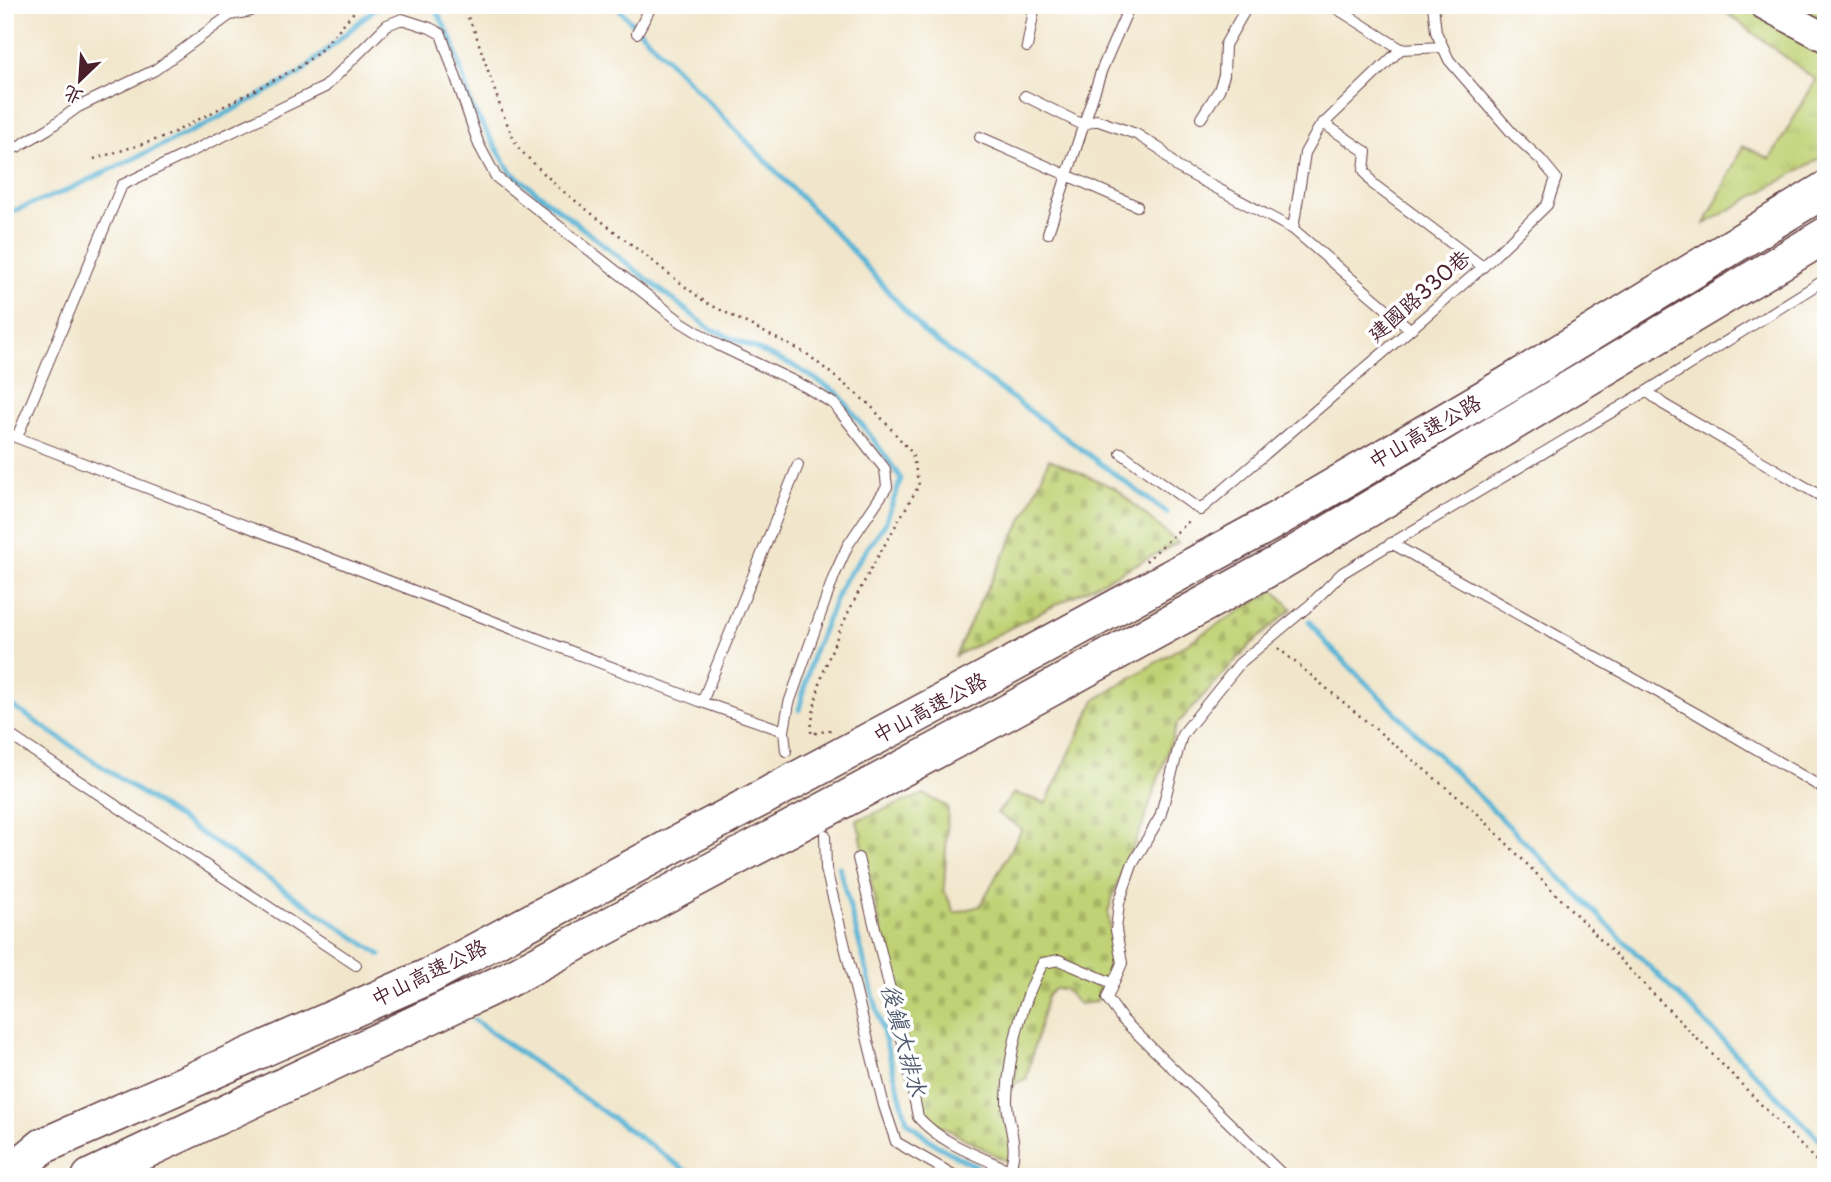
<svg xmlns="http://www.w3.org/2000/svg" width="1831" height="1182" viewBox="0 0 1831 1182" font-family="'Playpen Sans','LXGW WenKai TC',sans-serif">
	<style>
		.grass { fill: url(#grass-tufts); stroke: #857850; stroke-width: 2 }
		.cemetery { fill: url(#cemetery-stones); stroke: #857850; stroke-width: 2 }
		.lines { fill: none; stroke-linecap: round; stroke-linejoin: round }
		.stream { stroke: #57b4d5; stroke-width: 5 }
		.lane-casing { stroke: #633d43; stroke-width: 12 }
		.secondary-casing { stroke: #633d43; stroke-width: 31 }
		.highway-casing { stroke: #633d43; stroke-width: 38 }
		.path { stroke: #633d43; stroke-width: 2.5; stroke-dasharray: 2 5; stroke-linecap: butt }
		.lane { stroke: #fff; stroke-width: 10 }
		.secondary { stroke: #fff; stroke-width: 28 }
		.highway { stroke: #fff; stroke-width: 35 }
		.labels { text-anchor: middle; stroke-width: 7; stroke-linejoin: round; paint-order: stroke }
		.street-label { font-size: 21px; fill: #4a1f2b; stroke: #fff }
		.water-label { font-size: 23px; font-style: italic; fill: #4f5b6f; stroke: #fff }
	</style>
	<defs>
		<pattern id="grass-tufts" width="24" height="20" patternUnits="userSpaceOnUse" patternTransform="scale(1.75)"><rect width="24" height="20" fill="#c0d275"/><path d="M3 7l-1-3M5 7V3M7 7l1-3M15 17l-1-3M17 17v-4M19 17l1-3" fill="none" stroke="#a6b465"/></pattern>
		<pattern id="cemetery-stones" width="16" height="16" patternUnits="userSpaceOnUse" patternTransform="scale(1.75)"><rect width="16" height="16" fill="#c0d275"/><path d="M2 7V4a2 2 0 0 1 4 0v3zM10 15v-3a2 2 0 0 1 4 0v3z" fill="#a6b465"/></pattern>
	</defs>
	<rect width="100%" height="100%" fill="#fff"/>
	<filter id="ink" filterUnits="userSpaceOnUse"><feTurbulence type="fractalNoise" baseFrequency=".0143" numOctaves="2"/><feDisplacementMap in="SourceGraphic" scale="14" xChannelSelector="R" yChannelSelector="G"/><feConvolveMatrix kernelMatrix="1 2 1 2 8 2 1 2 1" color-interpolation-filters="sRGB"/></filter>
	<filter id="wash" filterUnits="userSpaceOnUse"><feTurbulence type="fractalNoise" baseFrequency=".00686" numOctaves="4" result="noise"/><feDisplacementMap in="SourceGraphic" scale="28" xChannelSelector="R" yChannelSelector="G"/><feGaussianBlur stdDeviation="1.57" result="paint"/><feColorMatrix in="noise" values="0 0 0 0 0 0 0 0 0 0 0 0 0 0 0 0 0 1.4 0 .05"/><feComposite in="paint" operator="in"/></filter>
	<g filter="url(#wash)">
		<rect width="100%" height="100%" fill="#f1e6cb"/>
		<path class="grass" d="M 1716,5 L 1826,5 L 1826,155 L 1705,224 L 1743,146 L 1770,159 L 1816,80 Z"/>
		<path class="cemetery" d="M 1049,459 L 1115,488 L 1178,543 L 955,656 L 980,602 L 1029,507 Z
			M 1274,590 L 1292,609 L 1251,644 L 1177,724 L 1143,824 L 1116,886 L 1108,912 L 1112,948 L 1104,990 L 1095,1002 L 1079,1004 L 1064,989 L 1055,989 L 1047,996 L 1026,1080 L 1017,1082 L 1009,1093 L 1013,1152 L 1006,1161 L 931,1120 L 919,1102 L 857,820 L 924,794 L 948,807 L 944,890 L 955,913 L 980,906 L 1022,829 L 997,813 L 1014,793 L 1046,803 L 1095,700 Z"/>
		<g class="lines">
			<path class="stream" d="M 416,5 L 436,10 L 453,42 L 471,106 L 511,172 L 709,328 L 794,366 L 838,393 L 882,451 L 901,479 L 885,524 L 842,584 L 812,656 L 799,710
				M 615,5 L 847,245 L 925,333 L 1167,513
				M 5,214 L 63,192 L 205,125 L 298,75 L 379,5
				M 1309,621 L 1326,643 L 1685,1002 L 1826,1146
				M 5,701 L 381,955
				M 839,867 L 907,1121 L 936,1145 L 995,1177
				M 474,1020 L 695,1177"/>
		</g>
	</g>
	<g filter="url(#ink)">
		<g class="lines">
			<defs>
				<path id="lane" d="M 1331,5 L 1401,49 L 1443,47
					M 637,33 L 652,5
					M 1027,47 L 1035,5
					M 1025,96 L 1083,125 L 1096,120 L 1136,134 L 1160,149 L 1177,167 L 1293,229 L 1410,329
					M 1201,118 L 1219,90 L 1224,75 L 1225,45 L 1248,5
					M 1323,123 L 1366,152 L 1364,170 L 1373,184 L 1483,267
					M 980,137 L 1137,206
					M 5,151 L 17,147 L 48,129 L 78,107 L 155,70 L 230,15 L 251,11
					M 1293,229 L 1305,153 L 1319,128 L 1401,49
					M 1048,233 L 1102,69 L 1130,5
					M 1647,391 L 1663,404 L 1826,499
					M 5,433 L 702,702 L 784,731
					M 17,437 L 122,185 L 325,87 L 387,25 L 402,19 L 430,28 L 441,34 L 479,145 L 496,177 L 681,322 L 718,345 L 806,387 L 834,404 L 885,469 L 887,487 L 848,545 L 834,576 L 789,703 L 784,731 L 786,751
					M 1121,453 L 1200,510 L 1483,267 L 1547,205 L 1556,178 L 1541,160 L 1513,134 L 1449,60 L 1436,32 L 1433,5
					M 1391,543 L 1697,714 L 1826,790
					M 702,702 L 798,465
					M 5,732 L 356,965
					M 825,835 L 826,869 L 884,1106 L 896,1142 L 957,1177
					M 858,858 L 905,1051 L 918,1117 C 945,1148 988,1158 1023,1177
					M 1006,1177 C 1023,1147 1006,1125 1007,1098 C 1009,1053 1021,1003 1043,963 L 1059,960 L 1112,983
					M 1285,1177 L 1122,1019 L 1107,998 L 1122,963 L 1116,930 L 1119,903 L 1132,865 L 1160,817 L 1182,735 L 1240,663 L 1311,604 L 1342,573 L 1647,391 L 1826,279"/>
				<path id="secondary" d="M 1764,5 L 1826,38"/>
				<path id="highway" d="M 5,1171 L 20,1165 L 43,1146 L 429,976 L 1001,670 L 1267,525 L 1508,384 L 1826,189
					M 90,1177 L 507,980 L 1006,713 L 1279,563 L 1826,235"/>
			</defs>
			<use href="#lane" class="lane-casing"/>
			<use href="#secondary" class="secondary-casing"/>
			<use href="#highway" class="highway-casing"/>
			<path class="path" d="M 462,5 L 475,32 L 502,112 L 518,148 L 559,188 L 705,302 L 807,354 L 870,405 L 912,453 L 919,485 C 880,555 815,653 811,734 L 831,730
				M 94,159 L 165,137 L 299,67 L 318,53 L 360,5
				M 1146,561 L 1190,520
				M 1278,648 L 1478,814 L 1826,1171"/>
			<use href="#lane" class="lane"/>
			<use href="#secondary" class="secondary"/>
			<use href="#highway" class="highway"/>
		</g>
	</g>
	<g class="labels">
		<g class="street-label">
			<text transform="translate(1419 296) rotate(-41)" y="7">建國路330巷</text>
			<text transform="translate(1425 432) rotate(-30)" y="7">中山高速公路</text>
			<text transform="translate(930 708) rotate(-28)" y="7">中山高速公路</text>
			<text transform="translate(429 973) rotate(-26)" y="7">中山高速公路</text>
		</g>
		<g class="water-label">
			<text transform="translate(904 1040) rotate(75)" y="8">後鎮大排水</text>
		</g>
	</g>
	<rect width="1831" height="1182" fill="none" stroke="#fff" stroke-width="28"/>
	<g transform="translate(80 80) rotate(205)" stroke="#ffffff" stroke-width="5" paint-order="stroke">
	<path d="M0-5L12 26L0 18L-12 26Z" fill="#4a1f2b"/>
	<text y="-10" font-size="19" font-weight="bold" text-anchor="middle" fill="#4a1f2b">北</text>
	</g>
</svg>
